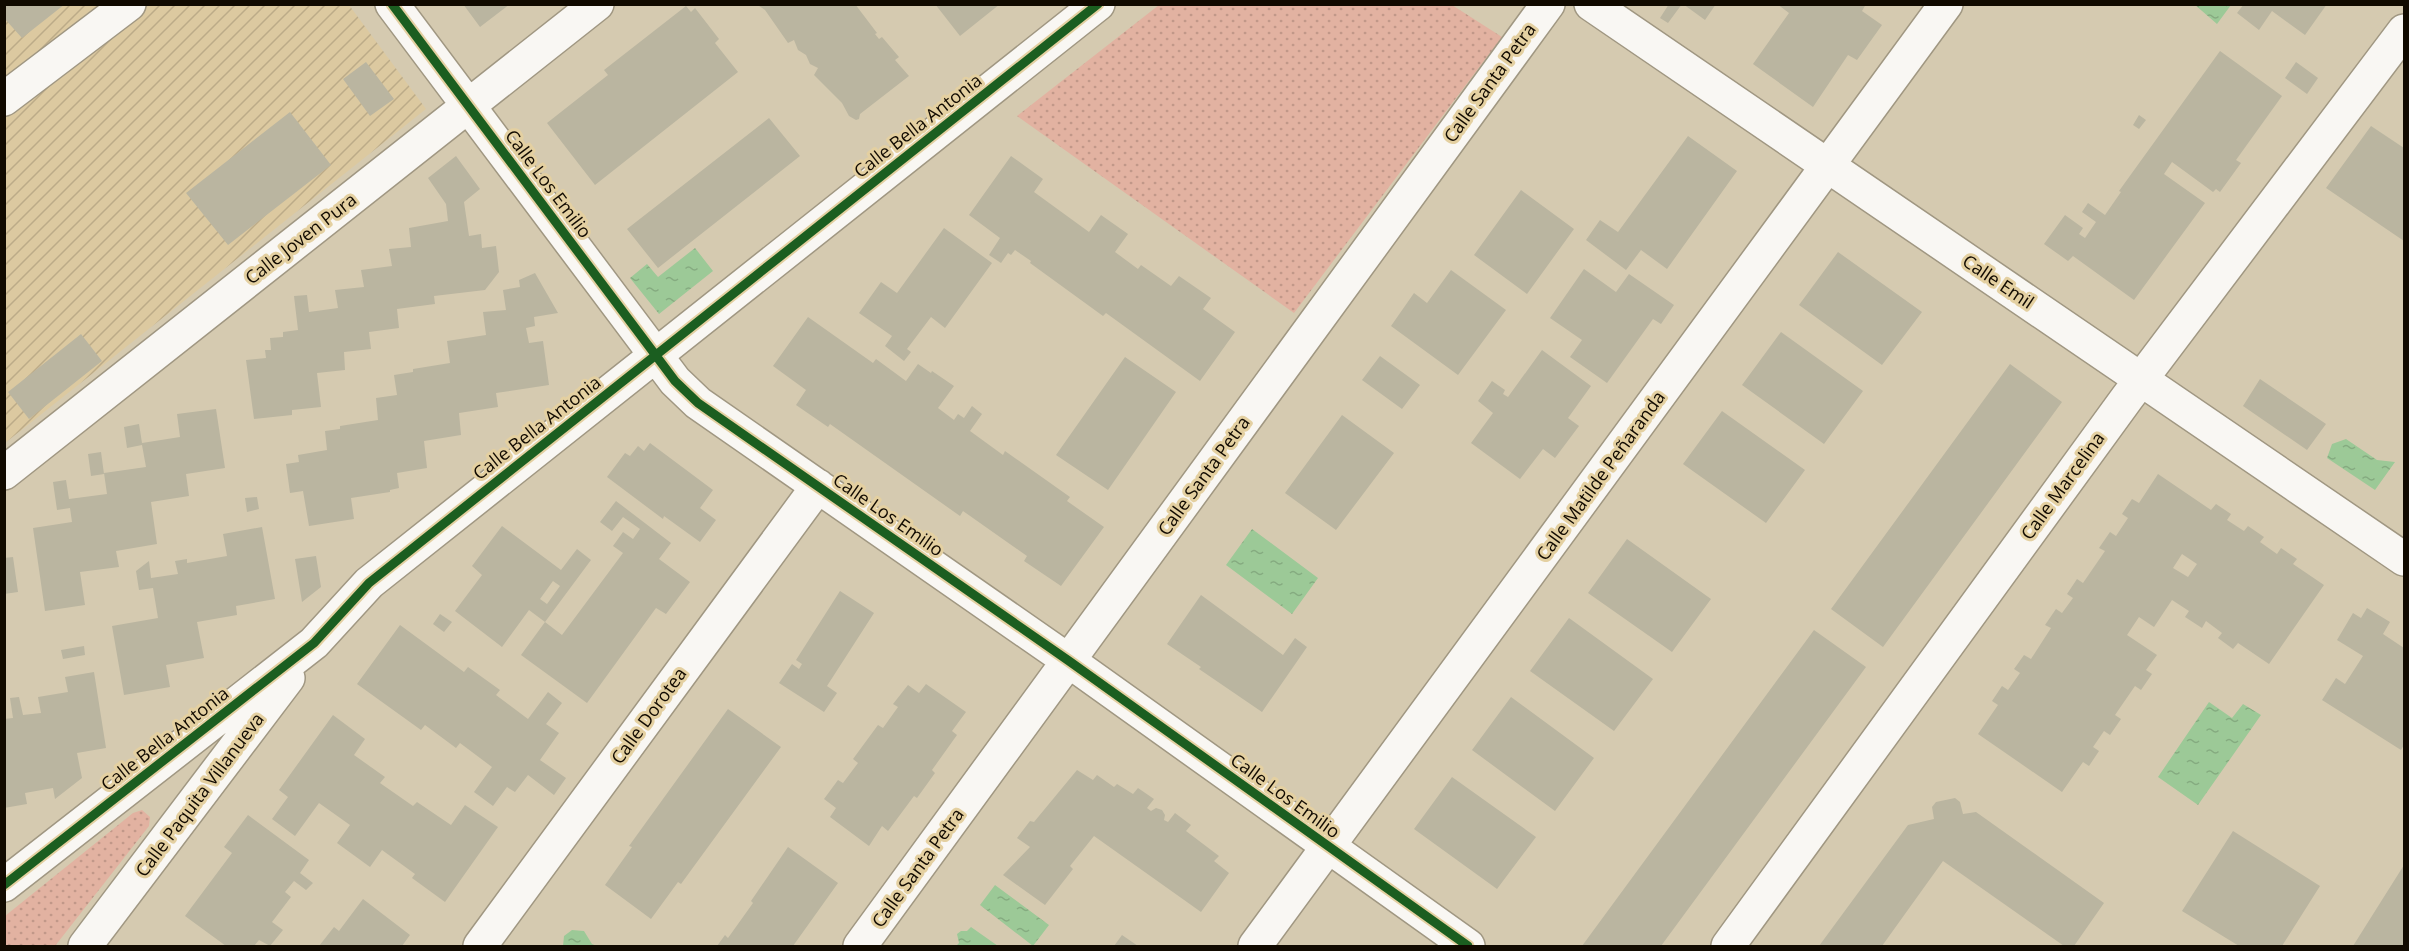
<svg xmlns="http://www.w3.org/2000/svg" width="2409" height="951" viewBox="0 0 2409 951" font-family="'Open Sans',sans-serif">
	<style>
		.industrial { fill: url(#industrial-furrows) }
		.park { fill: url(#park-dots) }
		.water { fill: url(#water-ripples) }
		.building { fill: #bab5a0; fill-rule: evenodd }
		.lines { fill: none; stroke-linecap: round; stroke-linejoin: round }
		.minor-casing { stroke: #a09782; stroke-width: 36 }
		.minor { stroke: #f9f7f3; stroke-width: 33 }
		.cycleway-casing { stroke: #e4d0a1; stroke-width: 13 }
		.cycleway { stroke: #1b5e20; stroke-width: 9 }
		.labels { text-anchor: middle; stroke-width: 6; stroke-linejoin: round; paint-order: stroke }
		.street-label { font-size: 18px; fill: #110a00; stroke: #e4d0a1 }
	</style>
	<defs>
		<pattern id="industrial-furrows" width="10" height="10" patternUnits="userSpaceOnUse" patternTransform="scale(1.5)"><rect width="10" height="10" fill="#dcc9a0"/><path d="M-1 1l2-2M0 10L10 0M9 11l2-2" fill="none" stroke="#bcab88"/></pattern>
		<pattern id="park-dots" width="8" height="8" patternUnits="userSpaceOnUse" patternTransform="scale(1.5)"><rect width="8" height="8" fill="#e2b2a1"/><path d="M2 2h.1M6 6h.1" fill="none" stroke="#c19889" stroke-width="1.8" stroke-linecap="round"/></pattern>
		<pattern id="water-ripples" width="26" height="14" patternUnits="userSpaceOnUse" patternTransform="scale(1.5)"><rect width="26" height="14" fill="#9cc997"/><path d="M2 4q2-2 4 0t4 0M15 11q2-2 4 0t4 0" fill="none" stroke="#85ab80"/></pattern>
	</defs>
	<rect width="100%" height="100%" fill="#d5cab0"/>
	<path class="industrial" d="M 5,5 L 349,5 L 426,109 L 5,443 Z"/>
	<path class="park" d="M 1159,5 L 1452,5 L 1502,37 L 1294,313 L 1017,116 Z
		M 142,810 L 150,817 L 149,826 L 55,946 L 5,946 L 5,916 L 133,813 Z"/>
	<path class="water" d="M 2194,4 L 2231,4 L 2231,5 L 2217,24 Z
		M 695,248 L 713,271 L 659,314 L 630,278 L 647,264 L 658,277 Z
		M 2346,439 L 2377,460 L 2395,462 L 2375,490 L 2327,458 L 2332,444 Z
		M 1252,529 L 1318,578 L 1292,614 L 1226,565 Z
		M 2209,702 L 2232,718 L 2243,704 L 2261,715 L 2198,805 L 2158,777 Z
		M 995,885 L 1049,925 L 1033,946 L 980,905 Z
		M 971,927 L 998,946 L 956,946 L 959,943 L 957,934 L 961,931 L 967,931 Z
		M 572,930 L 584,931 L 592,944 L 597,946 L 563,946 L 564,936 Z"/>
	<path class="building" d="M 4,4 L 65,4 L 22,38 L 4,18 Z
		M 463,4 L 510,4 L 480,27 Z
		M 756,4 L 855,4 L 877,33 L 875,34 L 879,39 L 882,37 L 899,57 L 895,60 L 909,76 L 860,114 L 859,119 L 856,120 L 849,116 L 842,103 L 814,75 L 818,68 L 810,64 L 806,55 L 798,50 L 794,40 L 788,43 L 765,10 Z
		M 935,4 L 1000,4 L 960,36 Z
		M 1669,4 L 1682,4 L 1668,23 L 1660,18 Z
		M 1683,4 L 1716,4 L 1705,20 Z
		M 1777,4 L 1866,4 L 1862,11 L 1882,25 L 1857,60 L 1848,55 L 1813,107 L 1753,64 L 1789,13 Z
		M 2244,4 L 2327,4 L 2305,35 L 2272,11 L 2259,30 L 2237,13 Z
		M 686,6 L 691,12 L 695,8 L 719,39 L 715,43 L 738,72 L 595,185 L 547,123 L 608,75 L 604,70 Z
		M 2220,51 L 2282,96 L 2236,160 L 2241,163 L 2220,192 L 2216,189 L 2213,192 L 2172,162 L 2164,174 L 2205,203 L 2134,300 L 2073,256 L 2068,261 L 2044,244 L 2065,215 L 2083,228 L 2079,234 L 2085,238 L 2096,222 L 2082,212 L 2088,203 L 2105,215 L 2121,192 L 2119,191 Z
		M 366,62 L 394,99 L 370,116 L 343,79 Z
		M 2296,62 L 2318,78 L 2307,94 L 2285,78 Z
		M 290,112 L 331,165 L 228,245 L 186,193 Z
		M 2139,115 L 2146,120 L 2139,129 L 2133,125 Z
		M 769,118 L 800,156 L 658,268 L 627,229 Z
		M 2371,126 L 2404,148 L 2404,241 L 2326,188 Z
		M 1688,136 L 1737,171 L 1667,269 L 1641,250 L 1626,270 L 1586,240 L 1600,220 L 1618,232 Z
		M 456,156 L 480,189 L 464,202 L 469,236 L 481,234 L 482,248 L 496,246 L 499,272 L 485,290 L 434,296 L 435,304 L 397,309 L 399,328 L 369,332 L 371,349 L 344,352 L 345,370 L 317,373 L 321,407 L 292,410 L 292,415 L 254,419 L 246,360 L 266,358 L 265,350 L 271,350 L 270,338 L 283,337 L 283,332 L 298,330 L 294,296 L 307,295 L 309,312 L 338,308 L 335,290 L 364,287 L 361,270 L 392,266 L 389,249 L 411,247 L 409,228 L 448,221 L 446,204 L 428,178 Z
		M 1011,156 L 1043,179 L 1034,192 L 1089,232 L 1101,215 L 1128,234 L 1115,252 L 1138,269 L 1141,265 L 1171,286 L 1179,276 L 1211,298 L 1203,309 L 1235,332 L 1200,381 L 1106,313 L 1103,316 L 1030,263 L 1031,261 L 1015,250 L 1011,255 L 1008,253 L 1001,263 L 989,255 L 1000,238 L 969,215 Z
		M 1521,190 L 1574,229 L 1527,294 L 1474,255 Z
		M 944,228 L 992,263 L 945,328 L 931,317 L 907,349 L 911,352 L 904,361 L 885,346 L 892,336 L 859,313 L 881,282 L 897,293 Z
		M 1838,252 L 1922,312 L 1882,365 L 1799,305 Z
		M 1584,269 L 1616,292 L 1629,274 L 1674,305 L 1661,324 L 1653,319 L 1607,383 L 1570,357 L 1582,340 L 1550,318 Z
		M 1451,270 L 1506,310 L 1458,375 L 1391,326 L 1414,293 L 1427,303 Z
		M 535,273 L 558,313 L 534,317 L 535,326 L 526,328 L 529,343 L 543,341 L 549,385 L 496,393 L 498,407 L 459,413 L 461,435 L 424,441 L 427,468 L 397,473 L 399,488 L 390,490 L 390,492 L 351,498 L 354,519 L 309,526 L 303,491 L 290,493 L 286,464 L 299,462 L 298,455 L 327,450 L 325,431 L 340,429 L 340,426 L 378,420 L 376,398 L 397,395 L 394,375 L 413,372 L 413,369 L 450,363 L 447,341 L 486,335 L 483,312 L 506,310 L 503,290 L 520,287 L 519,280 Z
		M 808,317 L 873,363 L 876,359 L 906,381 L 918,364 L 931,373 L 932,371 L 954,386 L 938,408 L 954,420 L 958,414 L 964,418 L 972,406 L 982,414 L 970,431 L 1003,455 L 1005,451 L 1070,497 L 1067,501 L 1104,527 L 1061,586 L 1024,561 L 1027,556 L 963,511 L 960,516 L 830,424 L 828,427 L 796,405 L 806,390 L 773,366 Z
		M 1781,332 L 1863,391 L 1824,444 L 1742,385 Z
		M 81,334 L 102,361 L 29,419 L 8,392 Z
		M 1542,350 L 1591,386 L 1568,418 L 1579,426 L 1555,458 L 1543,449 L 1520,479 L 1471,443 L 1493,413 L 1478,401 L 1492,381 L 1505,390 L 1503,394 L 1508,397 Z
		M 1380,356 L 1420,385 L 1402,409 L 1362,380 Z
		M 1125,357 L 1176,392 L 1108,490 L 1056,455 Z
		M 2010,364 L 2062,402 L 1883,647 L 1831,609 Z
		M 2260,379 L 2326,424 L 2307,450 L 2243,406 Z
		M 216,409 L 225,468 L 186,474 L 189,496 L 151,502 L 157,544 L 116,551 L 119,567 L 80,572 L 85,605 L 45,611 L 33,528 L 72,522 L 70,508 L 57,510 L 53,482 L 66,480 L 69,499 L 107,494 L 104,473 L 146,467 L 142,445 L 127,448 L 124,427 L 139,424 L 142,443 L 180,437 L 177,414 Z
		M 1722,411 L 1805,470 L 1766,523 L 1683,464 Z
		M 1342,415 L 1394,453 L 1336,530 L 1285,493 Z
		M 650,443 L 713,490 L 700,508 L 716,520 L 700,542 L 664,516 L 663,519 L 607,477 L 625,453 L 630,456 L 638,446 L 644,451 Z
		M 101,452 L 104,474 L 91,476 L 88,454 Z
		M 2158,474 L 2211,510 L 2216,504 L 2231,514 L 2227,520 L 2244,531 L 2248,526 L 2264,537 L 2260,542 L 2277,554 L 2281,548 L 2297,559 L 2293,564 L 2324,585 L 2269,664 L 2238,643 L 2233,649 L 2218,638 L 2222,633 L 2206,621 L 2202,628 L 2185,617 L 2189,611 L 2172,600 L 2154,627 L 2139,617 L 2127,635 L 2157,655 L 2146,670 L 2152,674 L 2141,690 L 2135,686 L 2115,715 L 2121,719 L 2110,735 L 2104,731 L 2093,747 L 2099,751 L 2089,766 L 2083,762 L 2062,792 L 1978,734 L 1998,705 L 1992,701 L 2002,686 L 2008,690 L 2020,673 L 2014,669 L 2024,655 L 2031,659 L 2051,628 L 2045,625 L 2056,609 L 2062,613 L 2073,598 L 2067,594 L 2077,579 L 2083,583 L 2105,551 L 2099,548 L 2110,532 L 2116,536 L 2128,518 L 2122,514 L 2132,499 L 2139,503 ZM 2182,554 L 2197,564 L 2188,577 L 2173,568 Z
		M 257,497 L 259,509 L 247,512 L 245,498 Z
		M 616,501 L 671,543 L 659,559 L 690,582 L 666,614 L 656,608 L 587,703 L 521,655 L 545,622 L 562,635 L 623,553 L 613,546 L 623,532 L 633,539 L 640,529 L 623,517 L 612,531 L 600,522 Z
		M 502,526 L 561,570 L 577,549 L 591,560 L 545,622 L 529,610 L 502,647 L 455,611 L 482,575 L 472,566 ZM 553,581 L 560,586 L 547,604 L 540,599 Z
		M 262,527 L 275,599 L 236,606 L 237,615 L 197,622 L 204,658 L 166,665 L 170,687 L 124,695 L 112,626 L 158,618 L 153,588 L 139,590 L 136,571 L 149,561 L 151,578 L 178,574 L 175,561 L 187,559 L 187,563 L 227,556 L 223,534 Z
		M 1627,539 L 1711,599 L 1672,652 L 1588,593 Z
		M 316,556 L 321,587 L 302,602 L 295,559 Z
		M 13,557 L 18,592 L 4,594 L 4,558 Z
		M 840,591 L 874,613 L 827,686 L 837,693 L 824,712 L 779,683 L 792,664 L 799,669 L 802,664 L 796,660 Z
		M 1201,595 L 1283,655 L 1295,638 L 1307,647 L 1262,712 L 1199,669 L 1201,667 L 1167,644 Z
		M 2367,608 L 2390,622 L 2383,634 L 2404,648 L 2404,745 L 2401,750 L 2322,700 L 2336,678 L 2345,684 L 2363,656 L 2337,640 L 2353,613 L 2361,618 Z
		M 440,614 L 452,622 L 444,632 L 433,624 Z
		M 1569,618 L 1653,679 L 1614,731 L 1530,671 Z
		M 400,625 L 464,672 L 468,667 L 500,690 L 496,695 L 528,719 L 548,692 L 562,703 L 546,724 L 559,733 L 540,760 L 566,778 L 554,795 L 528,775 L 515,792 L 507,787 L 493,806 L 474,792 L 492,767 L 460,743 L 456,748 L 425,725 L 421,730 L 357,684 Z
		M 1814,630 L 1866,667 L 1661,946 L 1582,946 Z
		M 84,646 L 85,655 L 63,659 L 61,650 Z
		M 94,672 L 106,748 L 77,753 L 82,778 L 55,799 L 53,788 L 25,793 L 27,804 L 4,808 L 4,719 L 13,718 L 10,698 L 19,697 L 23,715 L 41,713 L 38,697 L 68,692 L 65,677 Z
		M 926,684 L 966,712 L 952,731 L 957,735 L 932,770 L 935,773 L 917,798 L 914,796 L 888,831 L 882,826 L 869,846 L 830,817 L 836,808 L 824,799 L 838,780 L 843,783 L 858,763 L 853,759 L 878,725 L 883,728 L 898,707 L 893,704 L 908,685 L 919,693 Z
		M 1511,697 L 1594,758 L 1555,811 L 1472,750 Z
		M 728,709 L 781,747 L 681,884 L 678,882 L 651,919 L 605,885 L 632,847 L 629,846 Z
		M 333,715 L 365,739 L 354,755 L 385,777 L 380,783 L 413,806 L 417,802 L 451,825 L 465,805 L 498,827 L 445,902 L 412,878 L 415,874 L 382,850 L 370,867 L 337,843 L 350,825 L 319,803 L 295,836 L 272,819 L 288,797 L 279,790 Z
		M 1077,770 L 1093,780 L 1097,775 L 1114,787 L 1117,784 L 1133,794 L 1138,788 L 1154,799 L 1147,808 L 1151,811 L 1156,808 L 1162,810 L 1165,815 L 1164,820 L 1168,822 L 1175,813 L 1191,825 L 1186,831 L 1219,856 L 1214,861 L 1229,873 L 1201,912 L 1094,836 L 1070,866 L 1073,869 L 1045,905 L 1003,875 L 1030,847 L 1017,838 L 1030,821 L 1034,822 Z
		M 1452,777 L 1536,837 L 1497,889 L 1414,829 Z
		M 1955,798 L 1960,802 L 1963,814 L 1976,812 L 2104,903 L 2074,946 L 2064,946 L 1943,861 L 1882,946 L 1819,946 L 1908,825 L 1934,819 L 1932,807 L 1936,802 Z
		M 248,815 L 309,860 L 300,873 L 313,883 L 306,890 L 294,881 L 285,892 L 291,897 L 272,922 L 283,930 L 270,946 L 259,940 L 254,946 L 226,946 L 185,916 L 232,853 L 224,847 Z
		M 2233,831 L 2320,886 L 2282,946 L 2239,946 L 2182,911 Z
		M 788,847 L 838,883 L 793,946 L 717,946 L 725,935 L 728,938 L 753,903 L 751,901 Z
		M 2404,865 L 2404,946 L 2353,946 Z
		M 363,899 L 410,935 L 402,946 L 319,946 L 334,927 L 339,931 Z
		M 1122,935 L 1138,946 L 1114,946 Z"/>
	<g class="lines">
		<defs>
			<path id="minor" d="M 392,4 L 675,381 L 698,403 L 1069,661 L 1468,946
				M 1591,4 L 2404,559
				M 4,99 L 129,4
				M 4,473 L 597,4
				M 4,885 L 314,643 L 369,583 L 1098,4
				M 85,946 L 288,678
				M 480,946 L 818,486
				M 860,946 L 1548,4
				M 1255,946 L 1946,4
				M 1728,946 L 2127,398 L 2404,31"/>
		</defs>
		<use href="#minor" class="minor-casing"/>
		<use href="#minor" class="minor"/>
		<defs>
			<path id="cycleway" d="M 392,4 L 675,381 L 698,403 L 1069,661 L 1468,946
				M 4,885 L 314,643 L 369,583 L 1098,4"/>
		</defs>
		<use href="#cycleway" class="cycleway-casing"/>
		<use href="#cycleway" class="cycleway"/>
	</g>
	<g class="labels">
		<g class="street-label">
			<text transform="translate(1490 83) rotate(-54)" y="6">Calle Santa Petra</text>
			<text transform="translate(918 126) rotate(-38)" y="6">Calle Bella Antonia</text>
			<text transform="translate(548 184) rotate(53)" y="6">Calle Los Emilio</text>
			<text transform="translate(301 239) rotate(-38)" y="6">Calle Joven Pura</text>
			<text transform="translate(1998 282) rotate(34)" y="6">Calle Emil</text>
			<text transform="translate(537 428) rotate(-38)" y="6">Calle Bella Antonia</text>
			<text transform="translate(1204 476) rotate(-54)" y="6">Calle Santa Petra</text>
			<text transform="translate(1601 476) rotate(-54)" y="6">Calle Matilde Peñaranda</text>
			<text transform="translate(2063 486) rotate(-54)" y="6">Calle Marcelina</text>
			<text transform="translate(888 515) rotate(35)" y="6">Calle Los Emilio</text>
			<text transform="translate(649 716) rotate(-54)" y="6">Calle Dorotea</text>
			<text transform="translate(165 739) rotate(-38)" y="6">Calle Bella Antonia</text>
			<text transform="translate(200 795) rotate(-53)" y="6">Calle Paquita Villanueva</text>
			<text transform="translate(1285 796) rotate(36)" y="6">Calle Los Emilio</text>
			<text transform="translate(918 868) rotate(-54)" y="6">Calle Santa Petra</text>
		</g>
	</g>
	<rect width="2409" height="951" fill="none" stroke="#110a00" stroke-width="12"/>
</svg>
